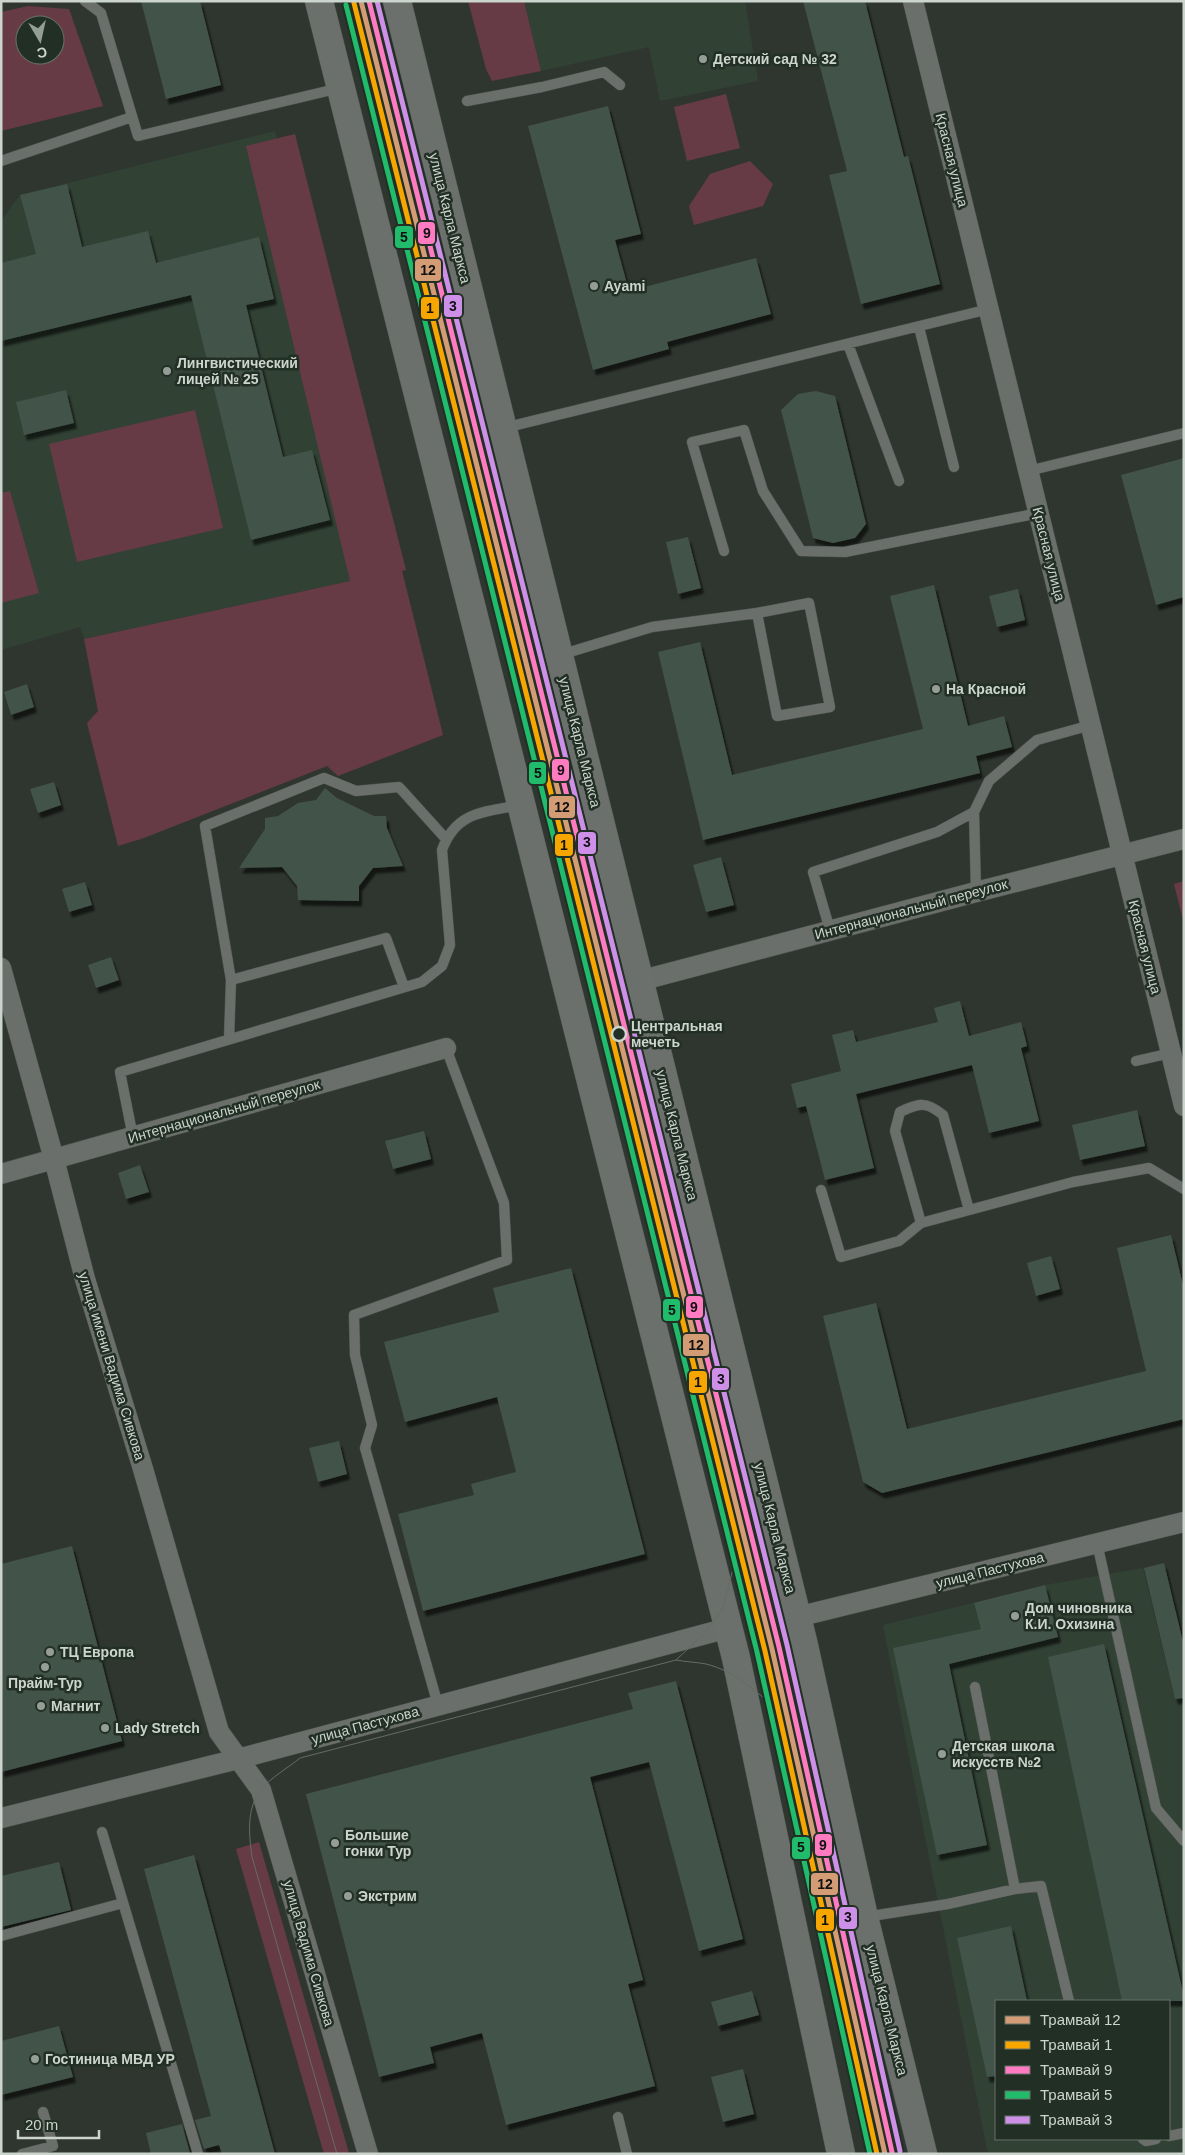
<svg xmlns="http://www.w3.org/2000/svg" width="1185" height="2155" viewBox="0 0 1185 2155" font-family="Arial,sans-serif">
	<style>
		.built { fill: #314134; fill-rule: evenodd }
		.green { fill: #673b46; fill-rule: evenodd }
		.building { fill: #435248; filter: url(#shadow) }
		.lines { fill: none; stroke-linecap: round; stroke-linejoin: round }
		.lane-casing { stroke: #4c524d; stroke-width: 11 }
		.street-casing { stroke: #4c524d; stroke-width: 21 }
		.primary-casing { stroke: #4c524d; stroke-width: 29 }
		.lane { stroke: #6b6f6c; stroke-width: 10 }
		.street { stroke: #6b6f6c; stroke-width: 20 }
		.primary { stroke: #6b706c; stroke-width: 28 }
		.tram { stroke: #666b67; stroke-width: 1 }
		.tram-1-casing { stroke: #222f25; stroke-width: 9 }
		.tram-2-casing { stroke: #222f25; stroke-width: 9 }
		.tram-3-casing { stroke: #222f25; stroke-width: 9 }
		.tram-4-casing { stroke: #222f25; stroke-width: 9 }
		.tram-5-casing { stroke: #222f25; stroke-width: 9 }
		.tram-1 { stroke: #d39c74; stroke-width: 5 }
		.tram-2 { stroke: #f7a600; stroke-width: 5 }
		.tram-3 { stroke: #fe7ac1; stroke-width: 5 }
		.tram-4 { stroke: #20bc6c; stroke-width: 5 }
		.tram-5 { stroke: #ce8fe9; stroke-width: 5 }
		.poi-dot { fill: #959d97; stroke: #222f25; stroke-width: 2 }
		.stop-dot { fill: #222f25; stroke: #ccd4ce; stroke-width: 2.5 }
		.labels { text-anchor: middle; stroke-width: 5; stroke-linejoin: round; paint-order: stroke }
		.poi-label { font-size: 14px; font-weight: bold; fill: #ccd4ce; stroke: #222f25; text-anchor: start }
		.street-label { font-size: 14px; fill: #ccd4ce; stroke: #222f25 }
		.stop-label { font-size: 14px; font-weight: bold; fill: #ccd4ce; stroke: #222f25; text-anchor: start }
		.line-badge { stroke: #222f25; stroke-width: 2 }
		.pale-badge-label { font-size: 14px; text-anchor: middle; font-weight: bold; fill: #111 }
	</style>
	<defs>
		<filter id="shadow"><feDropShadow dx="3" dy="5.5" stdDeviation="1" flood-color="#0009"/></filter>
	</defs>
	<rect width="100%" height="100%" fill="#2f3630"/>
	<path class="built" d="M 524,1 L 745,1 L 758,81 L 660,101 L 649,47 L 541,71 Z
		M 275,131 L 299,230 L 350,581 L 84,639 L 80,627 L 1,650 L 1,221 L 20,195 Z
		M 1143,1568 L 1174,1695 L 1184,1693 L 1184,2154 L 988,2154 L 883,1625 L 1045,1585 ZM 996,2001 L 1169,2001 L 1169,2139 L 996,2139 Z"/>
	<path class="green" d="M 468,1 L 524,1 L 541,71 L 492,81 L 486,69 Z
		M 28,6 L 69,9 L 103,106 L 1,131 L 1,12 ZM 25,25 L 55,25 L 55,55 L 25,55 Z
		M 726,94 L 740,148 L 687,161 L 674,107 Z
		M 295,134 L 406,570 L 402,571 L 443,735 L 338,776 L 327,766 L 144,838 L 118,846 L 87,723 L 98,711 L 84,639 L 350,581 L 246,146 Z
		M 750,161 L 773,184 L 763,206 L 694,225 L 689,206 L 710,174 Z
		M 195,410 L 223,528 L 77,562 L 49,444 Z
		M 10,491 L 39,593 L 1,603 L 1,493 Z
		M 1184,881 L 1184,924 L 1174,884 Z
		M 259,1842 L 349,2153 L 324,2154 L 236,1849 Z"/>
	<path class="building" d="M 141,1 L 200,1 L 221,85 L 166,99 Z
		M 803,1 L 865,1 L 904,157 L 908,156 L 940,284 L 861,304 L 829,175 L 847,171 Z
		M 608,106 L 641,234 L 615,240 L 629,291 L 756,258 L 771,314 L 667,342 L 669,349 L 593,370 L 528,126 Z
		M 67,184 L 82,247 L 148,231 L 156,263 L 259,237 L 274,299 L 246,305 L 283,457 L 312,450 L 330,520 L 251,540 L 191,295 L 1,341 L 1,263 L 36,254 L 20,195 Z
		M 66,390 L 74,423 L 24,435 L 16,402 Z
		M 816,391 L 835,396 L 866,524 L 855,538 L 833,543 L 813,538 L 781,410 L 798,394 Z
		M 1184,458 L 1184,597 L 1156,605 L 1121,475 Z
		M 688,537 L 701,588 L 678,594 L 666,542 Z
		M 934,585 L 968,726 L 1004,716 L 1012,747 L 976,756 L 980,773 L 703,840 L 658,652 L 700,642 L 732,775 L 923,729 L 890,596 Z
		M 1018,589 L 1025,620 L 997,627 L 989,596 Z
		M 27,684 L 34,707 L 11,715 L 4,692 Z
		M 54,782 L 61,805 L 38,813 L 30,789 Z
		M 325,788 L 337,798 L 374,816 L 386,816 L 387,828 L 403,866 L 373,868 L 359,886 L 359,901 L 298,900 L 297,886 L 282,867 L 239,868 L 265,829 L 265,818 L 278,816 L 298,803 L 316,800 Z
		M 721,857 L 734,905 L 706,912 L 693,865 Z
		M 85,882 L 92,905 L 69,912 L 62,889 Z
		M 111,957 L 119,980 L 96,988 L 88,965 Z
		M 960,1001 L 969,1036 L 1021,1022 L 1027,1046 L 1021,1048 L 1039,1121 L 989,1133 L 972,1065 L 856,1094 L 874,1168 L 825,1180 L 806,1106 L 797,1108 L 791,1084 L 841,1071 L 832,1035 L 853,1030 L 856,1042 L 938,1022 L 934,1008 Z
		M 1137,1110 L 1145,1146 L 1080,1160 L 1072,1125 Z
		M 424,1131 L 431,1159 L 393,1169 L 385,1141 Z
		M 140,1165 L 149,1192 L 126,1199 L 118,1173 Z
		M 1171,1235 L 1184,1289 L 1184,1419 L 882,1493 L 863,1482 L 823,1316 L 876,1303 L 907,1429 L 1146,1371 L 1117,1248 Z
		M 1051,1256 L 1060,1289 L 1036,1296 L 1027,1263 Z
		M 571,1268 L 645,1554 L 423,1611 L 398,1514 L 474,1495 L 471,1484 L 516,1472 L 497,1397 L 405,1422 L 384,1342 L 499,1312 L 493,1288 Z
		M 339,1441 L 347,1474 L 318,1482 L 309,1448 Z
		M 72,1546 L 122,1741 L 1,1772 L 1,1564 Z
		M 1164,1563 L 1184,1646 L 1184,1698 L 1175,1699 L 1144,1568 Z
		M 1045,1585 L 1058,1637 L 949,1664 L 987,1845 L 937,1855 L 893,1648 L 981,1629 L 974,1603 Z
		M 1104,1644 L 1184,1997 L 1184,2001 L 1122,2001 L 1048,1657 Z
		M 676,1681 L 743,1939 L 699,1951 L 649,1762 L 590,1777 L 643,1980 L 628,1984 L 655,2086 L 506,2125 L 482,2033 L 430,2047 L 434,2063 L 379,2077 L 306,1794 L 633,1709 L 628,1693 Z
		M 194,1855 L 275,2154 L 222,2154 L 219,2145 L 204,2149 L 195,2120 L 211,2116 L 144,1869 Z
		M 59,1862 L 71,1910 L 1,1927 L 1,1876 Z
		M 1011,1926 L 1027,2001 L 996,2001 L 996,2076 L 987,2077 L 957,1938 Z
		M 752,1991 L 759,2015 L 718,2026 L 711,2002 Z
		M 59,2026 L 73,2077 L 1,2095 L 1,2041 Z
		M 743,2069 L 754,2114 L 723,2122 L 711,2077 Z
		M 182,2124 L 190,2153 L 151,2154 L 146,2133 Z"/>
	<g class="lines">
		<defs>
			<path id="lane" d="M 85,1 L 101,13 L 138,136 L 340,88
				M 467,101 L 542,87 L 604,72 L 620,85
				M 1,161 L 132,117
				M 919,327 L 954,467
				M 848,344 L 899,481
				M 504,428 L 989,309
				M 1028,471 L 1184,433
				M 724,551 L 692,442 L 744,430 L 763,491 L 801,551 L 845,552 L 1039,513
				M 560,655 L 652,627 L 757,613 L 777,716 L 830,707 L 809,603 L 757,613
				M 974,812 L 976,892
				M 830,930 L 813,872 L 937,832 L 974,812 L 989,781 L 1037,740 L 1091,725
				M 231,980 L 205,826 L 324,778 L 356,791 L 399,787 L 446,839
				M 229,1039 L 231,980 L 386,938 L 404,987
				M 1136,1061 L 1171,1053
				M 133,1137 L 120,1072 L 422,982 L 442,966 L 450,945 L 442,850 C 456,811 485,812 520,805
				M 821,1190 L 841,1257 L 899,1241 L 921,1223 L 1073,1182 L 1149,1168 L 1184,1189
				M 921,1223 L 895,1131 L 900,1112 C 919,1103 926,1101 943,1115 L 969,1210
				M 1097,1543 L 1156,1808 L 1184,1841
				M 975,1687 L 1015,1889
				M 438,1705 L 365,1448 L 372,1425 L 355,1355 L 354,1315 L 507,1260 L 504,1203 L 446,1048
				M 102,1832 L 198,2154
				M 865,1917 L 948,1904 L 1015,1889 L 1041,1886 L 1069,2001
				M 1,1936 L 123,1903
				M 618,2117 L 627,2154
				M 1169,2136 L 1184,2133
				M 1143,2139 L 1146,2141 L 1156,2139
				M 22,2154 L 53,2146 L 43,2112"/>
			<path id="street" d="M 913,1 L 1184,1106
				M 1,968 L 54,1159 L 85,1279 L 143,1469 L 219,1732 L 261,1790 L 368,2154
				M 639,981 L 976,892 L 1184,839
				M 1,1174 L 446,1048
				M 797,1617 L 1184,1522
				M 1,1818 L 238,1759 L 728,1628"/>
			<path id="primary" d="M 319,1 L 736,1658 L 841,2154
				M 397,1 L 803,1641 L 864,1917 L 923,2154"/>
		</defs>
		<use href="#lane" class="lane-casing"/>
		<use href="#street" class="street-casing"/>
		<use href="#primary" class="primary-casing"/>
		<use href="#lane" class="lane"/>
		<use href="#street" class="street"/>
		<use href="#primary" class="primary"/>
		<path class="tram" d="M 676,1660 L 704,1634 L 723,1608 L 735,1561 L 733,1527
			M 337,2154 L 252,1857 C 249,1835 246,1808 261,1790 C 271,1777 288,1768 300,1758 L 676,1660 C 686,1662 696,1662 706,1664 C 737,1671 770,1701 789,1725"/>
		<defs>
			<path id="tram-1" d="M 361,1 L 772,1649 L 885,2154"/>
			<path id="tram-2" d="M 354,3 L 765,1651 L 877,2154"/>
			<path id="tram-3" d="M 369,1 L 779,1647 L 892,2152"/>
			<path id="tram-4" d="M 346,5 L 757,1652 L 870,2154"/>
			<path id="tram-5" d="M 377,1 L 787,1645 L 900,2151"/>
		</defs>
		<use href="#tram-1" class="tram-1-casing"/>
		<use href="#tram-2" class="tram-2-casing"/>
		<use href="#tram-3" class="tram-3-casing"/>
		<use href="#tram-4" class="tram-4-casing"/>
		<use href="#tram-5" class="tram-5-casing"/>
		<use href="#tram-1" class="tram-1"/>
		<use href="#tram-2" class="tram-2"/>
		<use href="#tram-3" class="tram-3"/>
		<use href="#tram-4" class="tram-4"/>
		<use href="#tram-5" class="tram-5"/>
	</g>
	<g class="poi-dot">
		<circle cx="703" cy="59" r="5"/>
		<circle cx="594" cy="286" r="5"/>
		<circle cx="167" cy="371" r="5"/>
		<circle cx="936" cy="689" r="5"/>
		<circle cx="1015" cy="1616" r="5"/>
		<circle cx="50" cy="1652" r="5"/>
		<circle cx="45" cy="1667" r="5"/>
		<circle cx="41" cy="1706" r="5"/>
		<circle cx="105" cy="1728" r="5"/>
		<circle cx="942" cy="1754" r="5"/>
		<circle cx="335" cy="1843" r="5"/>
		<circle cx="348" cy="1896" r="5"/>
		<circle cx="35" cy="2059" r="5"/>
	</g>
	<circle class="stop-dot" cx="619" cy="1034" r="7"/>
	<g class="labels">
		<g class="poi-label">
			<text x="713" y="64">Детский сад № 32</text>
			<text x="604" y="291">Ayami</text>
			<text x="177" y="368">Лингвистический<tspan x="177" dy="16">лицей № 25</tspan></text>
			<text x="946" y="694">На Красной</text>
			<text x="1025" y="1613">Дом чиновника<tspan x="1025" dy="16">К.И. Охизина</tspan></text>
			<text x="60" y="1657">ТЦ Европа</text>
			<text x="45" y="1688" text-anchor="middle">Прайм-Тур</text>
			<text x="51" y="1711">Магнит</text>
			<text x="115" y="1733">Lady Stretch</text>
			<text x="952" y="1751">Детская школа<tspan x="952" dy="16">искусств №2</tspan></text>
			<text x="345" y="1840">Большие<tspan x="345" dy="16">гонки Тур</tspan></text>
			<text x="358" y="1901">Экстрим</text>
			<text x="45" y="2064">Гостиница МВД УР</text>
		</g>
		<g class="street-label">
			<text transform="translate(952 160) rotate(76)" y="5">Красная улица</text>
			<text transform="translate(450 218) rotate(76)" y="5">улица Карла Маркса</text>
			<text transform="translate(1049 554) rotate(76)" y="5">Красная улица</text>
			<text transform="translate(580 742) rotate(76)" y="5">улица Карла Маркса</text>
			<text transform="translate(911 909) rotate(-15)" y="5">Интернациональный переулок</text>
			<text transform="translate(1145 947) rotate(76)" y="5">Красная улица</text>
			<text transform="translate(224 1111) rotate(-16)" y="5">Интернациональный переулок</text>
			<text transform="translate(677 1135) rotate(76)" y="5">улица Карла Маркса</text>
			<text transform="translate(112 1366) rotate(73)" y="5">улица имени Вадима Сивкова</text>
			<text transform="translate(775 1528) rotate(76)" y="5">улица Карла Маркса</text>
			<text transform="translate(990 1570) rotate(-14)" y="5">улица Пастухова</text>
			<text transform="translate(365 1725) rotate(-15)" y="5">улица Пастухова</text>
			<text transform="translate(309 1953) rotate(74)" y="5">улица Вадима Сивкова</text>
			<text transform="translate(887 2010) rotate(76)" y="5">улица Карла Маркса</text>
		</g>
		<g class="stop-label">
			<text x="631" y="1031">Центральная<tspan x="631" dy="16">мечеть</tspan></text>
		</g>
	</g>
	<g class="line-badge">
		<rect x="417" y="221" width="19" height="24" rx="5" fill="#fe7ac1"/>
		<rect x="394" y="225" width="20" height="24" rx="5" fill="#20bc6c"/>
		<rect x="414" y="258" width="28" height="24" rx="5" fill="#d39c74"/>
		<rect x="443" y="294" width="20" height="24" rx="5" fill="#ce8fe9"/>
		<rect x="420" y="296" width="20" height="24" rx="5" fill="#f7a600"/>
		<rect x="551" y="758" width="19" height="24" rx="5" fill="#fe7ac1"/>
		<rect x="528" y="761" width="19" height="24" rx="5" fill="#20bc6c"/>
		<rect x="548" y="795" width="28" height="24" rx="5" fill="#d39c74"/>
		<rect x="577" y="831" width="20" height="24" rx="5" fill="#ce8fe9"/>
		<rect x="554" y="833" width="20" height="24" rx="5" fill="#f7a600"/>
		<rect x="685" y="1295" width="19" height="24" rx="5" fill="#fe7ac1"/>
		<rect x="662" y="1298" width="19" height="24" rx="5" fill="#20bc6c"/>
		<rect x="682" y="1333" width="28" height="24" rx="5" fill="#d39c74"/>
		<rect x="711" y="1367" width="19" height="24" rx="5" fill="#ce8fe9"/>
		<rect x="688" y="1370" width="20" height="24" rx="5" fill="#f7a600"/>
		<rect x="814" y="1833" width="19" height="24" rx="5" fill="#fe7ac1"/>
		<rect x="791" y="1836" width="20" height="24" rx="5" fill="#20bc6c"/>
		<rect x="810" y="1872" width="29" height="24" rx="5" fill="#d39c74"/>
		<rect x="838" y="1906" width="20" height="24" rx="5" fill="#ce8fe9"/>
		<rect x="815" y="1908" width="20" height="24" rx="5" fill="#f7a600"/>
	</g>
	<g class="pale-badge-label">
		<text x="427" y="238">9</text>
		<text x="404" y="242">5</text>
		<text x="428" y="275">12</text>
		<text x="453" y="311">3</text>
		<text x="430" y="313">1</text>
		<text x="561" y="775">9</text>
		<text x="538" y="778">5</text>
		<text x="562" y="812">12</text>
		<text x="587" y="847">3</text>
		<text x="564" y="850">1</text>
		<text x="694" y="1312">9</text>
		<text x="672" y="1315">5</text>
		<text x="696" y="1350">12</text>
		<text x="721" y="1384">3</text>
		<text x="698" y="1387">1</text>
		<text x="823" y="1850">9</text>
		<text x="801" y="1852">5</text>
		<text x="825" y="1889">12</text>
		<text x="848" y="1922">3</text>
		<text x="825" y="1925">1</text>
	</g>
	<rect width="1185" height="2155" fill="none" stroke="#ccd4ce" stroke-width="5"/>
	<rect x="995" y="2000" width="175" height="140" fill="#222f25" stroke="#667169"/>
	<rect x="1005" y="2016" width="25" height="8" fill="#d39c74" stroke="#667169"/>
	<text x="1040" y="2025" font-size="15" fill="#ccd4ce">Трамвай 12</text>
	<rect x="1005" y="2041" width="25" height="8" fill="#f7a600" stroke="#667169"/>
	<text x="1040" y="2050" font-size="15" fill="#ccd4ce">Трамвай 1</text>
	<rect x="1005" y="2066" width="25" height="8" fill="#fe7ac1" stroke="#667169"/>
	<text x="1040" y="2075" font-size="15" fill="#ccd4ce">Трамвай 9</text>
	<rect x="1005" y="2091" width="25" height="8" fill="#20bc6c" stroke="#667169"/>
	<text x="1040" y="2100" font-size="15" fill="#ccd4ce">Трамвай 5</text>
	<rect x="1005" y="2116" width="25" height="8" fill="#ce8fe9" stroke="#667169"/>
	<text x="1040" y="2125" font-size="15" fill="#ccd4ce">Трамвай 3</text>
	<g transform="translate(40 40) rotate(171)"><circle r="24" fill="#222f25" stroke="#667169"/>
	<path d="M0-4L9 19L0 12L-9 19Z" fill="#959d97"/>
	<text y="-8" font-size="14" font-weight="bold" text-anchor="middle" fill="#ccd4ce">С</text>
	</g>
	<path d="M18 2130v8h81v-8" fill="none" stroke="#ccd4ce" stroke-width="2.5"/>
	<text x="25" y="2130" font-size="15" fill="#ccd4ce" stroke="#222f25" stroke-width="4" paint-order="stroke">20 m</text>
</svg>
